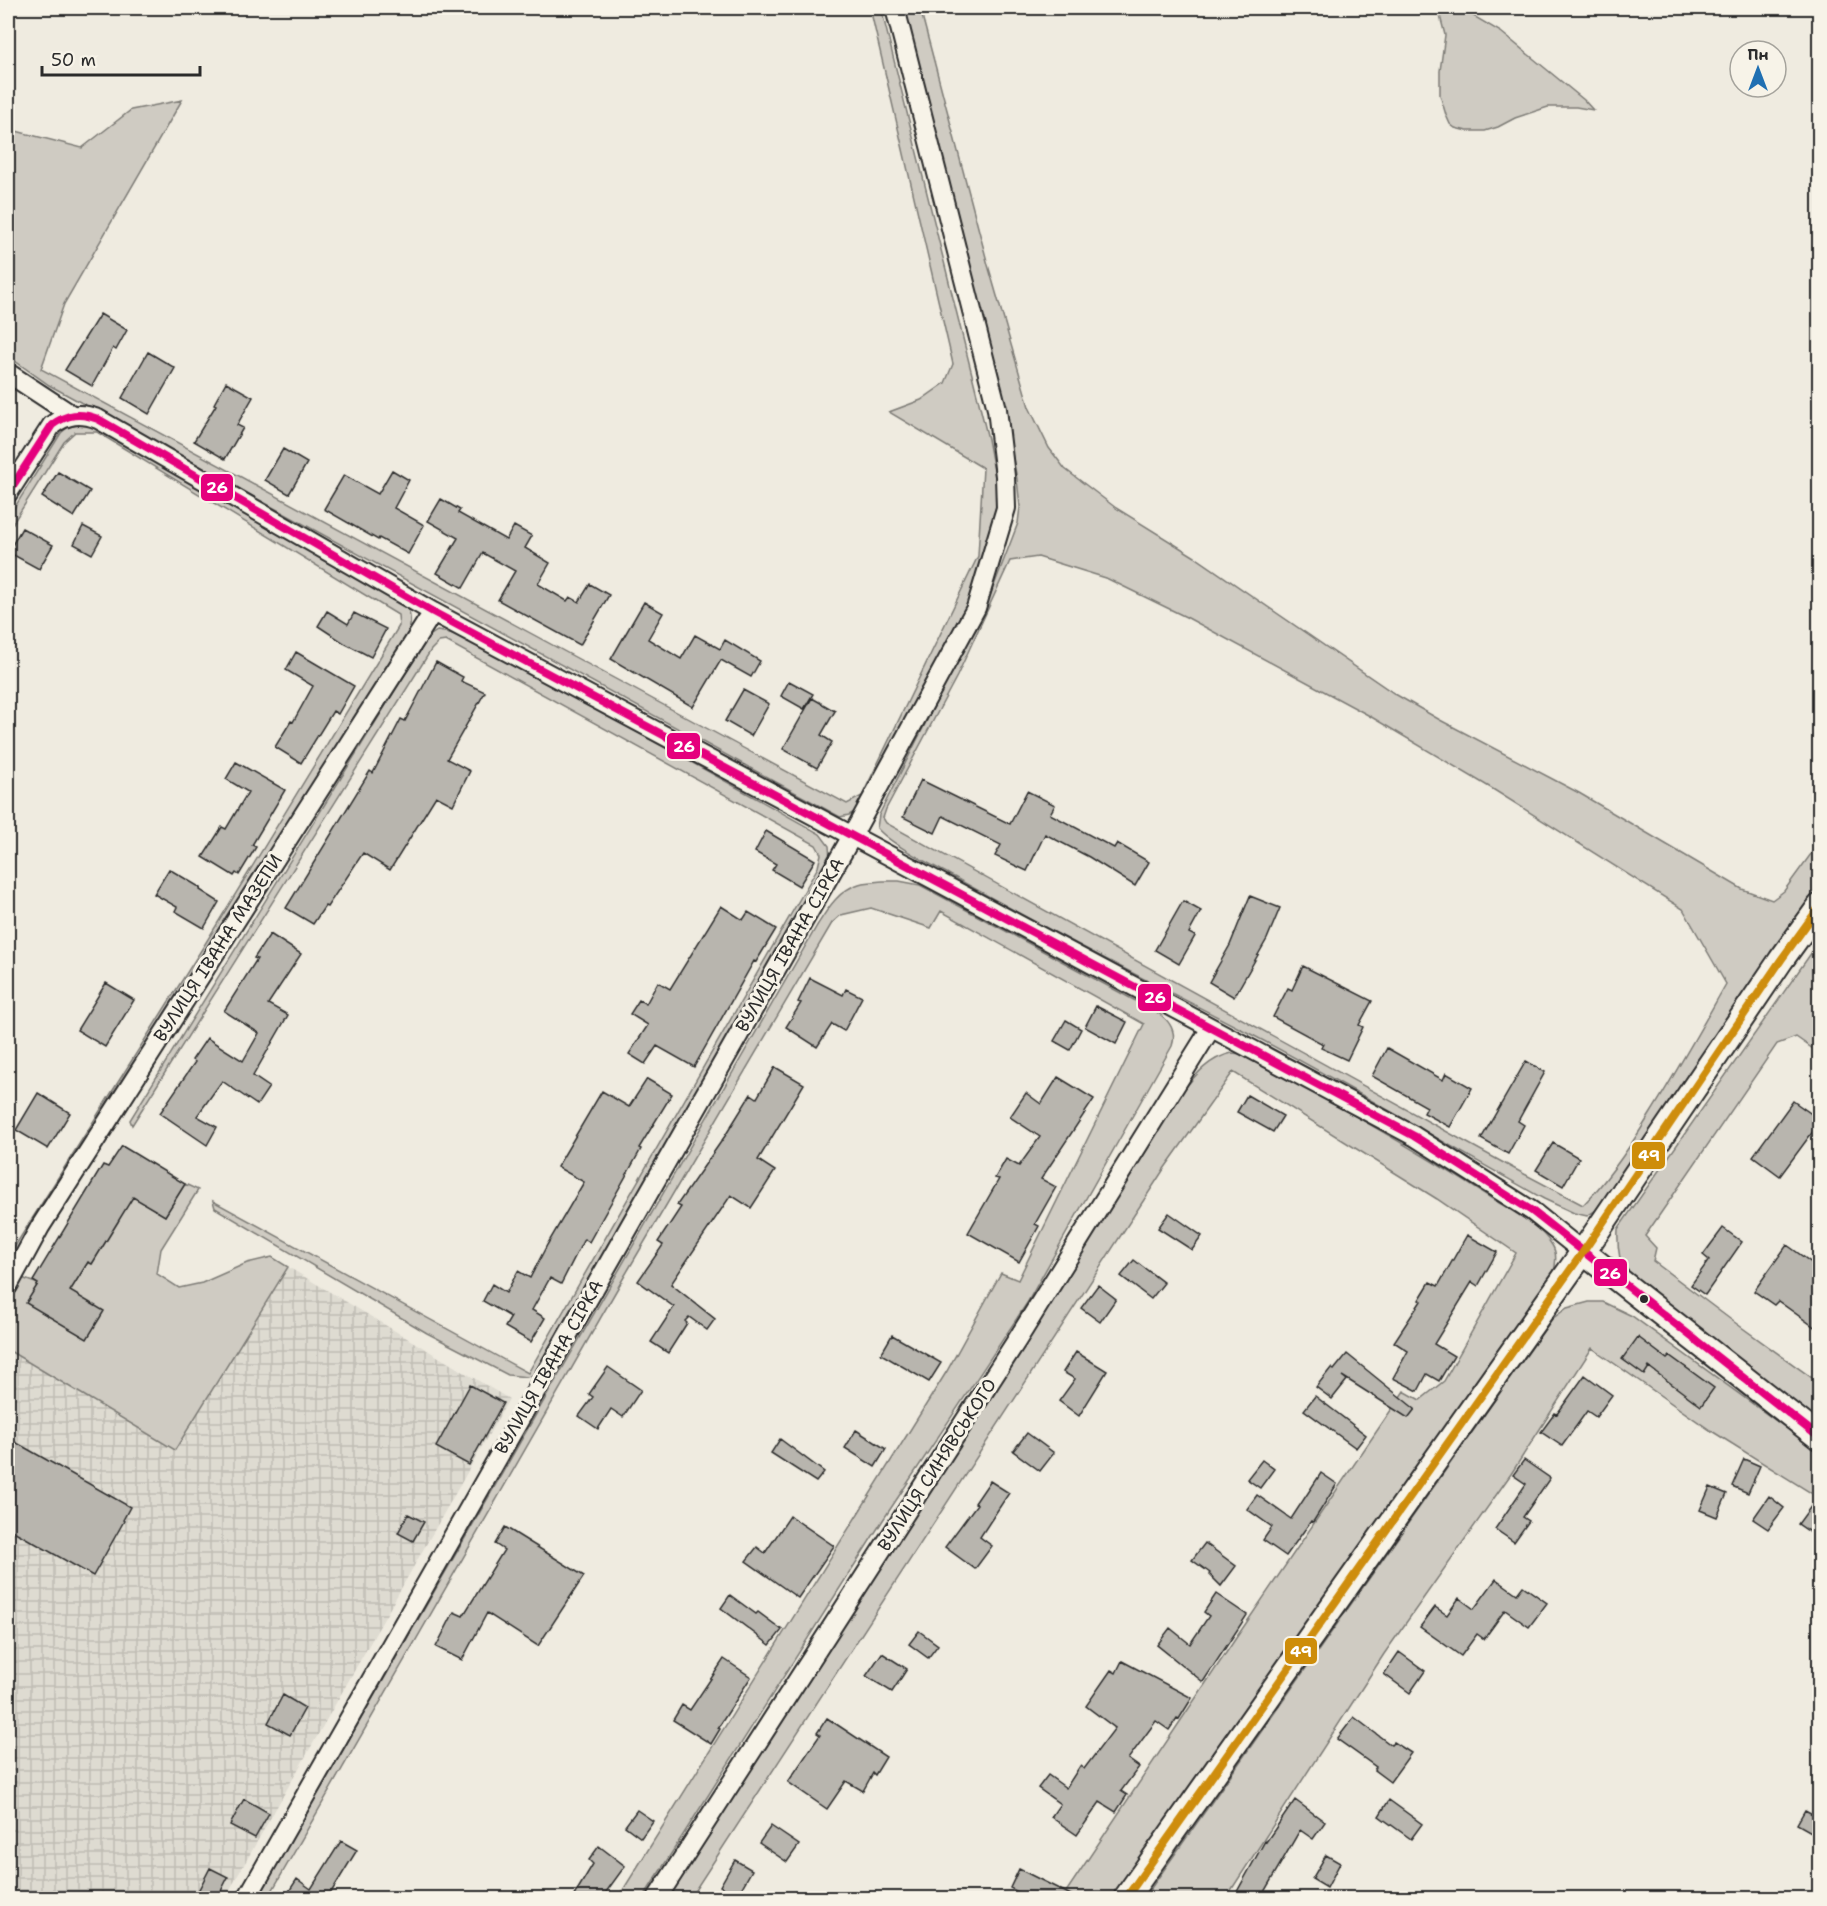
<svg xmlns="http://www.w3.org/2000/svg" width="1827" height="1906" viewBox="0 0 1827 1906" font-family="'Shantell Sans',sans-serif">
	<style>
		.industrial { fill: url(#industrial-grid) }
		.grass { fill: #cfcbc2; stroke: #7d7b76; stroke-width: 1.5; fill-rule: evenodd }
		.building { fill: #b8b5ae; stroke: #2b2b2b; stroke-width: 1.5 }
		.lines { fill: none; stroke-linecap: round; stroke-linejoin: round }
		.street-casing { stroke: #2b2b2b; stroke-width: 22 }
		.secondary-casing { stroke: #2b2b2b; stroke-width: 28 }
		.street { stroke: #f7f3e8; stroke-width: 18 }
		.secondary { stroke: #f7f3e8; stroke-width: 24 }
		.bus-1-casing { stroke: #f7f3e8; stroke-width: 12 }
		.bus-2-casing { stroke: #f7f3e8; stroke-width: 12 }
		.bus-1 { stroke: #e5007d; stroke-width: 8 }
		.bus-2 { stroke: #ce8d09; stroke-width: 8 }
		.bus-dot { fill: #2b2b2b; stroke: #f7f3e8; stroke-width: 2 }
		.labels { text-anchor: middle; stroke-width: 6; stroke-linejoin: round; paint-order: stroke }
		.street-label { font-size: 18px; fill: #2b2b2b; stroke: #f7f3e8 }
		.line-badge { stroke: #f7f3e8; stroke-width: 2 }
		.badge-label { font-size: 16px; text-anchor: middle; font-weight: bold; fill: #fff }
	</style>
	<defs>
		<pattern id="industrial-grid" width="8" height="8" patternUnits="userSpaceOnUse" patternTransform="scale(1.5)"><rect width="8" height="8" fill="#dedbd1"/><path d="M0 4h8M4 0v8" fill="none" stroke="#bfbcb4"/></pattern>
	</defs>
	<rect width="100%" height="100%" fill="#efebe0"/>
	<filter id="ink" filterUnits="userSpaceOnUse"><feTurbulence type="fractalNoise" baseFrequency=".0167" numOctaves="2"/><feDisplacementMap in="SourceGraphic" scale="12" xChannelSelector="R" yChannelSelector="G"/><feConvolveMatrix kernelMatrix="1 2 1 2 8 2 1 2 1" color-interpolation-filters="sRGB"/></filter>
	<g filter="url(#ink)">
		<path class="industrial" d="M 288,1267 L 509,1399 L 225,1898 L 8,1898 L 8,1350 L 175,1450 Z"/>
		<path class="grass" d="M 870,8 L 881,8 L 988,439 L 999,498 L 990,544 L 971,598 L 860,809 L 849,815 L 840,817 L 49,385 L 8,356 L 8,129 L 82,148 L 131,110 L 182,100 L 64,304 L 41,369 L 847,804 L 862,796 L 978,556 L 983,468 L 889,412 L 921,400 L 945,383 L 953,364 Z
			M 900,8 L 920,8 L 988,265 L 1029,407 L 1049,448 L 1065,469 L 1116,508 L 1195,557 L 1395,694 L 1440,720 L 1579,793 L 1742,889 L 1772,900 L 1784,891 L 1819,843 L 1819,904 L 1631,1164 L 1595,1211 L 1587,1216 L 1574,1213 L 1544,1199 C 1442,1142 1342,1081 1239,1028 C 1143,978 1047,930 954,877 C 934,866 890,844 877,828 L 879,815 L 990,596 L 1018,523 L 1020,507 L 1017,479 L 1003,407 ZM 1038,557 L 1106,578 L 1188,618 L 1368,715 L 1491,788 L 1683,909 L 1726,984 C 1701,1028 1676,1073 1649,1116 C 1630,1147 1609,1179 1583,1205 L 1511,1167 L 886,823 L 883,818 L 886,809 L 957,676 L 1010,561 Z
			M 1438,8 L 1460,8 L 1501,32 L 1584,100 L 1593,110 L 1576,107 L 1548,107 L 1515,118 L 1498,127 L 1485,131 L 1467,131 L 1455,128 L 1450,124 L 1446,115 L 1440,95 L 1440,71 L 1445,35 Z
			M 80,425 L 89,426 L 102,430 L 406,605 C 412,616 411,624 408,636 L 8,1272 L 8,1257 L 205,944 L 399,626 L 398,615 L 97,432 L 75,432 L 64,442 L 8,531 L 8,518 L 61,433 L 68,427 Z
			M 437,631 L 450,633 L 474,641 L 820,834 L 829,846 L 830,859 L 533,1375 L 527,1377 L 508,1375 L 427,1333 L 215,1208 L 213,1201 L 528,1373 L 818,867 L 821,854 L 816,845 L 446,641 L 439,642 L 431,650 L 132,1125 L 130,1120 L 428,637 Z
			M 883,881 L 899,881 L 920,885 L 1158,1013 C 1170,1021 1177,1031 1172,1046 L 1027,1303 L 883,1520 L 643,1898 L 618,1898 L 947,1371 L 1001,1273 L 1018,1280 L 1144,1024 L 941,911 L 931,928 L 871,908 L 841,915 L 832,923 L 624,1277 L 268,1898 L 258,1898 L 818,924 C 828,908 839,890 859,884 C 866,882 875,882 883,881 Z
			M 1819,942 L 1819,1053 L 1796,1037 L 1777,1044 L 1645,1236 L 1656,1248 L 1653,1261 L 1730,1319 L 1819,1383 L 1819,1427 L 1629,1283 C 1620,1264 1617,1250 1618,1229 Z
			M 1232,1053 L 1242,1054 C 1327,1099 1410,1146 1491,1198 C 1510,1210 1541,1226 1552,1245 C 1558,1254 1556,1265 1553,1275 L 1118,1898 L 1062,1898 L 1236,1638 L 1404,1391 L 1420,1400 L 1444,1381 L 1516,1253 L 1437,1199 L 1233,1072 L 1164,1169 L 690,1898 L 665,1898 L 1182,1092 C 1196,1074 1209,1058 1232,1053 Z
			M 185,1184 L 198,1190 L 161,1249 L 157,1274 L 179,1288 L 202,1283 L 247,1263 L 272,1257 L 288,1267 L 175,1450 L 8,1350 L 8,1303 L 22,1278 L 38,1284 L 27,1303 L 70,1291 L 88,1262 L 92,1264 L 118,1222 L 129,1194 L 165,1216 Z
			M 1589,1302 L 1603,1302 L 1632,1316 L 1819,1452 L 1819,1498 L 1710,1430 L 1592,1348 L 1511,1474 L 1384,1654 L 1226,1898 L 1144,1898 L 1552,1319 L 1567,1308 Z"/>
		<path class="building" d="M 100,314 L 127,330 L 116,350 L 113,348 L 92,386 L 65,370 Z
			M 148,352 L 175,368 L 149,414 L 122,398 Z
			M 226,382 L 253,397 L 237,425 L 243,428 L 225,459 L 194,441 L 216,405 L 214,404 Z
			M 283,449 L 307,463 L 289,494 L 265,480 Z
			M 392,470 L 409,480 L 394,508 L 424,525 L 408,554 L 379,538 L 378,540 L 324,509 L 344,475 L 378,494 Z
			M 58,472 L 90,491 L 74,517 L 42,497 Z
			M 441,499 L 460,510 L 458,513 L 506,540 L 514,526 L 532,536 L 525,548 L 550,563 L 538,584 L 567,601 L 570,597 L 579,602 L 590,584 L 609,595 L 580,645 L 498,600 L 515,571 L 483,553 L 463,588 L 437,573 L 458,538 L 428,521 Z
			M 83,526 L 102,536 L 92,554 L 74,544 Z
			M 22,528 L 53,545 L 39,569 L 8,552 Z
			M 644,602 L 663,613 L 648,639 L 681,659 L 695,635 L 720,649 L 725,640 L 760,661 L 751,677 L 721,660 L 693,707 L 611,659 Z
			M 327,611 L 348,624 L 354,613 L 386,629 L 371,657 L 344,643 L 318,626 Z
			M 296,652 L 354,686 L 338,714 L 333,711 L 301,763 L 275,747 L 291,721 L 293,722 L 313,686 L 286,670 Z
			M 436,662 L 463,677 L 461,681 L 485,692 L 447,759 L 470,771 L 453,805 L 436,796 L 390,870 L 363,853 L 327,907 L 325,906 L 313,924 L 286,908 L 370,771 L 373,773 L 401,719 L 405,721 Z
			M 789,681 L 813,694 L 804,709 L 781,696 Z
			M 743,690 L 769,704 L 751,736 L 725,721 Z
			M 812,698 L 835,711 L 821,735 L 832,742 L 817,768 L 783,749 Z
			M 236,762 L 285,790 L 252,845 L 256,847 L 239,875 L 236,873 L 234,876 L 203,857 L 222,827 L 226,829 L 248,792 L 226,779 Z
			M 921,780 L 1010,824 L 1027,791 L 1055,805 L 1050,814 L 1114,848 L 1117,843 L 1149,862 L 1135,886 L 1089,857 L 1045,834 L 1027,871 L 995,856 L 1001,845 L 943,816 L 935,833 L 903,817 Z
			M 766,831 L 815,860 L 799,886 L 772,870 L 776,864 L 755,852 Z
			M 169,869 L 201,888 L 200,890 L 219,902 L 204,928 L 175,911 L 177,907 L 154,894 Z
			M 1250,896 L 1280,908 L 1267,939 L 1234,997 L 1209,982 L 1230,945 Z
			M 1183,901 L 1201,911 L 1189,933 L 1195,936 L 1179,964 L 1155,950 Z
			M 721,906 L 743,920 L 748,912 L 776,929 L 756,962 L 754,961 L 694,1067 L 657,1046 L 645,1064 L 629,1054 L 648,1025 L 630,1014 L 639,1000 L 646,1004 L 658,982 L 670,989 Z
			M 270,934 L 301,954 L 268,1004 L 288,1015 L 253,1076 L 269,1087 L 257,1105 L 222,1081 L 197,1116 L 217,1127 L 207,1145 L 160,1113 L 195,1062 L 192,1060 L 207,1038 L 243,1061 L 259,1033 L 224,1011 L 257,959 L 254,958 Z
			M 1303,966 L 1372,1001 L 1359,1025 L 1363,1027 L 1347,1060 L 1321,1048 L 1323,1044 L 1273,1017 L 1288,988 L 1292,990 Z
			M 810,978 L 843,995 L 846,989 L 862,997 L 844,1031 L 832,1024 L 817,1047 L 786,1027 L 801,1003 L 798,1002 Z
			M 106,983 L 134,1000 L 105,1047 L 77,1030 Z
			M 1096,1006 L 1127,1022 L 1116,1044 L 1085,1027 Z
			M 1066,1020 L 1081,1029 L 1070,1050 L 1054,1041 Z
			M 1387,1048 L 1443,1080 L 1446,1073 L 1472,1088 L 1450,1127 L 1424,1113 L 1427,1107 L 1372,1076 Z
			M 1526,1061 L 1545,1072 L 1518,1121 L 1524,1125 L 1508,1154 L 1481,1139 Z
			M 775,1067 L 804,1084 L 758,1160 L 775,1171 L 751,1208 L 731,1195 L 671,1284 L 715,1319 L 707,1330 L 689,1317 L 685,1321 L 687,1323 L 668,1353 L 651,1342 L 674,1307 L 638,1281 L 663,1245 L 658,1242 L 681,1207 L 677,1205 L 725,1136 L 751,1094 L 757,1098 Z
			M 1058,1077 L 1094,1099 L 1041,1179 L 1056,1187 L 1035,1224 L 1039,1226 L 1019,1262 L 968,1233 L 999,1179 L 995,1178 L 1006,1159 L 1019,1166 L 1040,1137 L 1010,1117 L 1026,1093 L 1041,1104 Z
			M 647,1079 L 672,1094 L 639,1148 L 641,1149 L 589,1242 L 584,1239 L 561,1284 L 550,1278 L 532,1310 L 545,1318 L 531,1342 L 505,1327 L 511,1317 L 483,1301 L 492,1284 L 506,1293 L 518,1271 L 530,1278 L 547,1245 L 584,1182 L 557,1167 L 602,1091 L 629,1107 Z
			M 38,1093 L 70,1113 L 48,1149 L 16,1130 Z
			M 1247,1095 L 1283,1116 L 1273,1132 L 1237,1112 Z
			M 1793,1101 L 1820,1120 L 1820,1122 L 1780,1176 L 1753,1156 Z
			M 1553,1143 L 1579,1158 L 1563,1186 L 1536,1170 Z
			M 122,1146 L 185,1184 L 165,1216 L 133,1197 L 92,1264 L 88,1262 L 70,1291 L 104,1311 L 87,1339 L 26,1303 L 38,1284 L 33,1281 L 103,1165 L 108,1167 Z
			M 1169,1213 L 1202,1236 L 1192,1250 L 1158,1228 Z
			M 1723,1228 L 1742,1242 L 1705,1295 L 1691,1285 L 1709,1260 L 1703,1255 Z
			M 1467,1235 L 1497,1252 L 1478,1286 L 1472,1282 L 1434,1344 L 1454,1356 L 1439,1381 L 1427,1374 L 1418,1391 L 1393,1378 L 1408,1351 L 1394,1342 L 1421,1301 L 1419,1300 L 1430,1282 L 1438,1286 Z
			M 1787,1245 L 1820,1269 L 1820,1331 L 1778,1301 L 1774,1305 L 1754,1291 Z
			M 1134,1260 L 1164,1283 L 1151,1299 L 1121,1276 Z
			M 1098,1285 L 1116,1299 L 1100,1322 L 1081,1308 Z
			M 892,1335 L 941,1363 L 929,1382 L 881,1354 Z
			M 1638,1337 L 1667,1359 L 1670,1356 L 1714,1388 L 1701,1406 L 1649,1367 L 1644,1375 L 1622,1359 Z
			M 1076,1352 L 1107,1371 L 1079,1416 L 1059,1401 L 1075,1379 L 1063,1372 Z
			M 1347,1354 L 1415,1409 L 1408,1418 L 1342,1376 L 1347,1380 L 1332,1399 L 1316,1387 L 1331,1368 L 1334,1370 Z
			M 608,1367 L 641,1390 L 623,1417 L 611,1409 L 598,1429 L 579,1416 L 593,1397 L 589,1394 Z
			M 1585,1375 L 1612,1395 L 1596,1417 L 1587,1411 L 1562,1446 L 1541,1432 L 1555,1413 L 1557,1414 Z
			M 470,1385 L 503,1403 L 469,1465 L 436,1447 Z
			M 1315,1396 L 1366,1435 L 1356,1448 L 1304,1410 Z
			M 856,1430 L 886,1449 L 875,1467 L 845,1448 Z
			M 1027,1433 L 1054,1453 L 1040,1471 L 1013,1451 Z
			M 8,1438 L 130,1507 L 123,1520 L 124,1521 L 93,1576 L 8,1528 Z
			M 780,1439 L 824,1472 L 816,1482 L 771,1453 Z
			M 1744,1459 L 1760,1466 L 1748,1493 L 1732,1486 Z
			M 1262,1460 L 1274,1469 L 1260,1488 L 1247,1479 Z
			M 1524,1460 L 1550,1478 L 1523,1517 L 1529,1521 L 1514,1542 L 1495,1529 L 1526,1484 L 1513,1475 Z
			M 1321,1473 L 1337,1484 L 1313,1522 L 1311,1521 L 1286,1556 L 1263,1540 L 1272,1527 L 1247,1509 L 1257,1495 L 1291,1519 Z
			M 990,1481 L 1009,1493 L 980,1537 L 992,1546 L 975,1569 L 945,1547 L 977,1504 L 975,1503 Z
			M 1710,1487 L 1727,1494 L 1717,1517 L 1700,1510 Z
			M 1820,1494 L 1820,1539 L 1798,1524 Z
			M 1769,1496 L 1784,1508 L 1768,1529 L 1753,1519 Z
			M 408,1514 L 424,1522 L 413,1541 L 398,1533 Z
			M 790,1516 L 834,1546 L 798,1598 L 746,1561 L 757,1547 L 765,1553 Z
			M 505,1527 L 584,1576 L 538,1646 L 487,1613 L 462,1660 L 436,1647 L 454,1612 L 463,1616 L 504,1550 L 495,1544 Z
			M 1205,1543 L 1236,1566 L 1221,1586 L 1209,1574 L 1210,1573 L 1192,1560 Z
			M 1496,1579 L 1517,1594 L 1523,1586 L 1547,1603 L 1529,1627 L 1505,1610 L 1484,1639 L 1477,1634 L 1461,1656 L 1420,1627 L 1435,1607 L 1447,1615 L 1459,1598 L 1474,1609 Z
			M 1216,1594 L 1247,1615 L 1203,1682 L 1157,1645 L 1170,1628 L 1190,1644 L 1209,1616 L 1204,1612 Z
			M 730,1595 L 756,1614 L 758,1612 L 782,1630 L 770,1645 L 721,1608 Z
			M 919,1631 L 938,1645 L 928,1658 L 909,1644 Z
			M 1399,1652 L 1425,1671 L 1410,1693 L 1384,1674 Z
			M 882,1653 L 907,1669 L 892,1692 L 866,1676 Z
			M 724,1659 L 751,1677 L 718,1728 L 720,1729 L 711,1744 L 673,1720 L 682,1705 L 690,1710 Z
			M 1122,1661 L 1192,1698 L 1179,1719 L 1177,1718 L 1169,1730 L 1156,1721 L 1128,1759 L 1139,1767 L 1121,1791 L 1127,1795 L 1116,1812 L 1100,1802 L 1077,1835 L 1051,1817 L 1060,1804 L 1038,1788 L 1048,1775 L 1066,1788 L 1080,1766 L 1084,1769 L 1115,1728 L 1086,1706 L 1111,1670 L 1116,1673 Z
			M 283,1695 L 305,1708 L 290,1735 L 268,1723 Z
			M 1354,1717 L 1391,1745 L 1394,1742 L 1411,1753 L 1390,1782 L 1374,1770 L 1376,1767 L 1337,1739 Z
			M 827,1718 L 886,1757 L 875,1775 L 873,1773 L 863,1791 L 846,1781 L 827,1809 L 788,1782 L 820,1735 L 817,1733 Z
			M 244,1799 L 269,1813 L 255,1838 L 230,1825 Z
			M 1295,1800 L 1325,1822 L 1313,1839 L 1300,1830 L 1260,1899 L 1233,1899 L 1265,1841 L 1266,1842 Z
			M 1389,1800 L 1422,1824 L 1411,1839 L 1379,1816 Z
			M 637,1810 L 653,1821 L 641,1838 L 625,1826 Z
			M 1805,1810 L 1820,1818 L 1820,1837 L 1797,1824 Z
			M 771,1826 L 799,1845 L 787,1862 L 759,1843 Z
			M 341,1841 L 357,1850 L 327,1899 L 284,1899 L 297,1879 L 311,1889 Z
			M 599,1846 L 625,1866 L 601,1899 L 572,1899 L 593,1864 L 589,1860 Z
			M 1326,1855 L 1340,1863 L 1327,1888 L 1312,1879 Z
			M 735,1860 L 752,1870 L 737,1896 L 720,1886 Z
			M 210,1868 L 228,1877 L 217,1899 L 194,1899 Z
			M 1019,1869 L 1079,1899 L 1031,1899 L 1010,1888 Z"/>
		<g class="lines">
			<defs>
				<path id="street" d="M 8,373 L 72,415
					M 8,493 L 52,425 C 67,414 80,412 98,419 L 433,612 L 1414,1136 L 1532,1211 L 1583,1252
					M 8,1286 L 40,1227 L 433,612
					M 247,1898 L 852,836 L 976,608 L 1006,508 L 1005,476 L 997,409 L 895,8
					M 657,1898 L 1017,1340 L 1211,1028"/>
				<path id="secondary" d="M 1583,1252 L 1820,1438
					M 1126,1898 L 1583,1252 L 1781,960 L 1820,906"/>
			</defs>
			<use href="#street" class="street-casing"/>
			<use href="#secondary" class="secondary-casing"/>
			<use href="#street" class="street"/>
			<use href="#secondary" class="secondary"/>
			<defs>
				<path id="bus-1" d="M 8,493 L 52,425 C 67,414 80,412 98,419 L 433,612 L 1414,1136 L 1532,1211 L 1820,1438"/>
				<path id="bus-2" d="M 1126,1898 L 1583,1252 L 1781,960 L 1820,906"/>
			</defs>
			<use href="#bus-1" class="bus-1-casing"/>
			<use href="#bus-2" class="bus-2-casing"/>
			<use href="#bus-1" class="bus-1"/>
			<use href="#bus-2" class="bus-2"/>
		</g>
	</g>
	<circle class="bus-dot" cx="1644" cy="1299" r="5"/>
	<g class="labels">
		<g class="street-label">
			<text transform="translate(790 945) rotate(-60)" y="6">ВУЛИЦЯ ІВАНА СІРКА</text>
			<text transform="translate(218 948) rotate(-57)" y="6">ВУЛИЦЯ ІВАНА МАЗЕПИ</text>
			<text transform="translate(549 1367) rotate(-60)" y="6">ВУЛИЦЯ ІВАНА СІРКА</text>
			<text transform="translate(937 1465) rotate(-57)" y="6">ВУЛИЦЯ СИНЯВСЬКОГО</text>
		</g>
	</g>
	<g class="line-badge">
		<rect x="200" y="473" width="34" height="29" rx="6" fill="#e5007d"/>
		<rect x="666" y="732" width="35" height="28" rx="6" fill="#e5007d"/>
		<rect x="1137" y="983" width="35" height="29" rx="6" fill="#e5007d"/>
		<rect x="1631" y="1141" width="35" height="29" rx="6" fill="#ce8d09"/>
		<rect x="1593" y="1258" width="35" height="29" rx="6" fill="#e5007d"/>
		<rect x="1284" y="1637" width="34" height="28" rx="6" fill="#ce8d09"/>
	</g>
	<g class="badge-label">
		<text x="217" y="493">26</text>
		<text x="684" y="752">26</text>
		<text x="1155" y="1003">26</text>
		<text x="1649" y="1161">49</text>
		<text x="1610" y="1279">26</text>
		<text x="1301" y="1657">49</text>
	</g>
	<rect width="1827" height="1906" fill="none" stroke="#f7f3e8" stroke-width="30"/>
	<rect x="15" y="15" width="1797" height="1876" fill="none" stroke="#2b2b2b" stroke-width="2" filter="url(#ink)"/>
	<g transform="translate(1758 69)"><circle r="28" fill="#f7f3e8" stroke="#a5a39c" stroke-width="1.5"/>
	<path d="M0-4.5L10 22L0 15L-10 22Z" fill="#1f6fb2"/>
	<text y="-9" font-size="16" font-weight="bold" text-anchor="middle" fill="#2b2b2b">Пн</text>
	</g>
	<path d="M42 66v9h158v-9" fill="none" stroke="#2b2b2b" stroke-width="3"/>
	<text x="51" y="66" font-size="18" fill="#2b2b2b" stroke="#f7f3e8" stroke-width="4.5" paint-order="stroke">50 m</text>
</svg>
